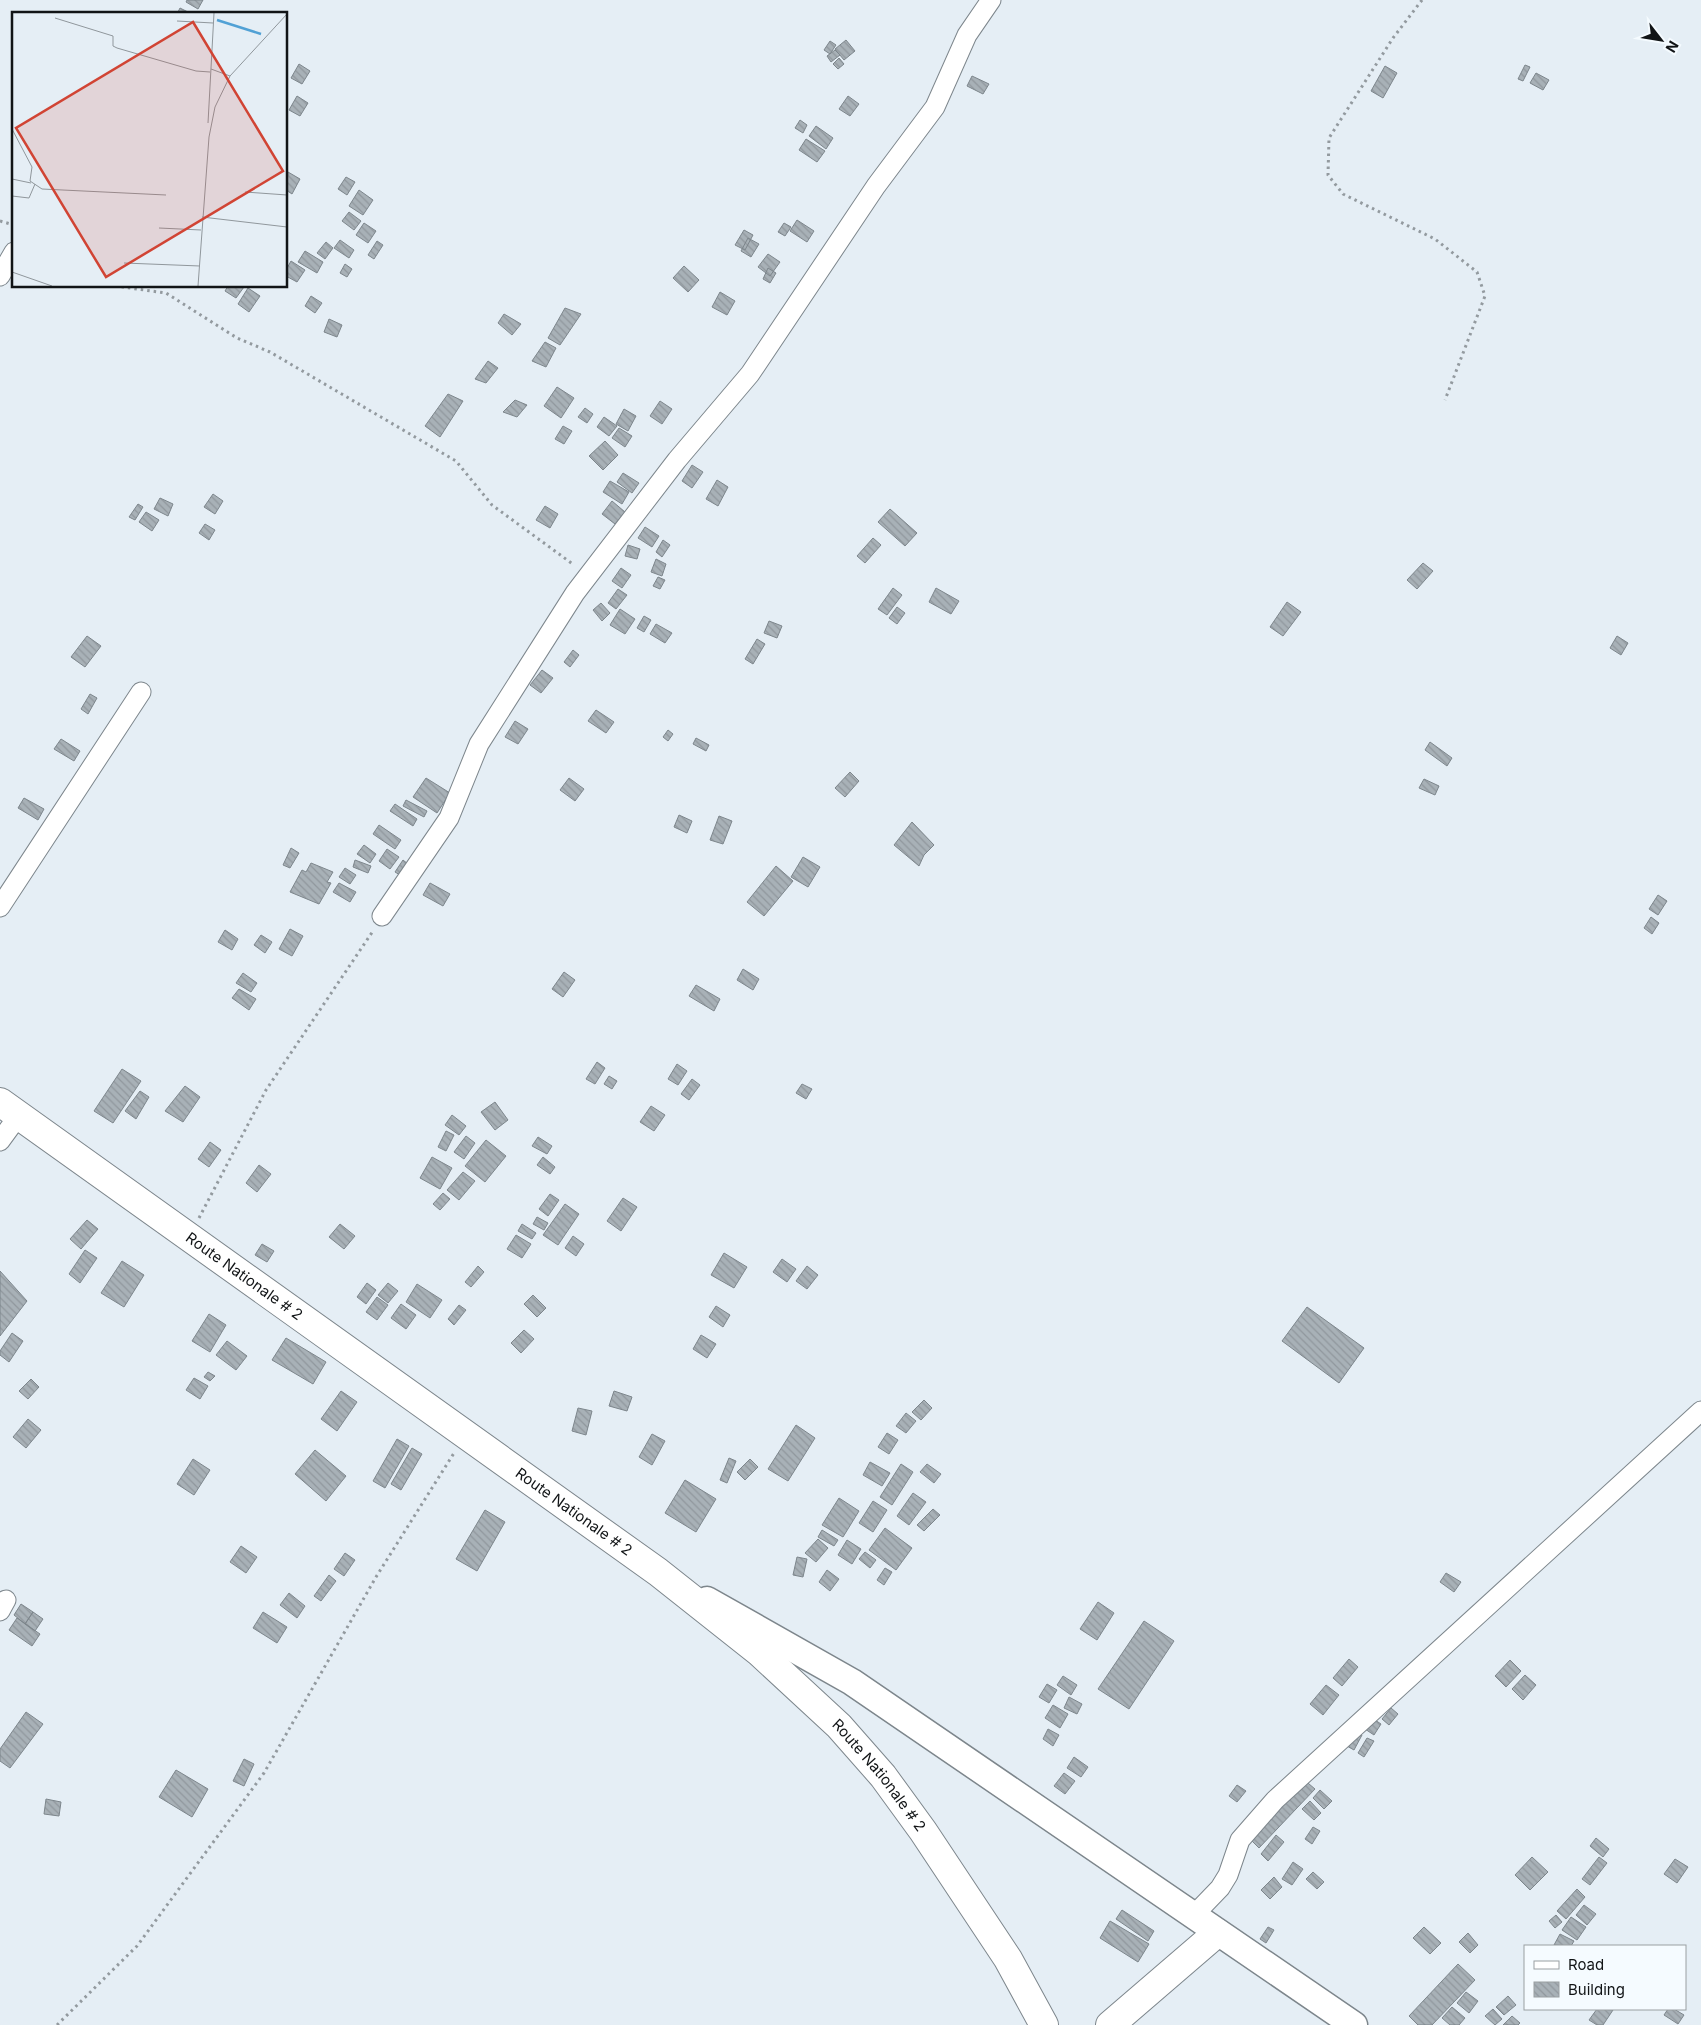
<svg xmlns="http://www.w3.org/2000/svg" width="1701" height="2025" viewBox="0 0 1701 2025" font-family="Inter,sans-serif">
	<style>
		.building { fill: url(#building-back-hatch); stroke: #7d868c }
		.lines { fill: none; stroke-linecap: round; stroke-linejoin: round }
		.street-casing { stroke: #7d868c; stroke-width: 21 }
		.secondary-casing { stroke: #7d868c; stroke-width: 29 }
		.primary-casing { stroke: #7d868c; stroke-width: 30 }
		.path { stroke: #939a9f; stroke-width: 3; stroke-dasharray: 2.5 4; stroke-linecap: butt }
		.street { stroke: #fff; stroke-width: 19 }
		.secondary { stroke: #fff; stroke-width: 26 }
		.primary { stroke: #fff; stroke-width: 28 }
		.labels { text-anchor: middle; stroke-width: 4; stroke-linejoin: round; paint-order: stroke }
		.street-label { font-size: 15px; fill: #111416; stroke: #f5fbff }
		.inset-river { fill: none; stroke: #51a1d5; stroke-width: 2.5 }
		.inset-road { fill: none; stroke: #90979c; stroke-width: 1 }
		.view { fill: #d14434; fill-opacity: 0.15; stroke: #d14434; stroke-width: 2.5 }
		.inset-edge { fill: none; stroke: #111416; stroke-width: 2.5 }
	</style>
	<defs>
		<pattern id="building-back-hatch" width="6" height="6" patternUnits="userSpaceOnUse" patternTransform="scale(1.25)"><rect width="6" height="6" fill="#a8b1b7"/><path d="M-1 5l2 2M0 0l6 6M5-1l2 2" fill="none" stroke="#90979d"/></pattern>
	</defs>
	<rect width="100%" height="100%" fill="#e5eef5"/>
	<path class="building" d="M 187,0 L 203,0 L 198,9 L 186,2 Z
		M 180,8 L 190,13 L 190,14 L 177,14 Z
		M 846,40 L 855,51 L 844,60 L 835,49 Z
		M 830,41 L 836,45 L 830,54 L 824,50 Z
		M 835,50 L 840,55 L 831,62 L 827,56 Z
		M 839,58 L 844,64 L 838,69 L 833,64 Z
		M 299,64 L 310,71 L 302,84 L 291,78 Z
		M 1525,65 L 1530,67 L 1523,81 L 1518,79 Z
		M 1385,66 L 1397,73 L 1383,98 L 1371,91 Z
		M 1536,73 L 1549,80 L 1543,90 L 1530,83 Z
		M 972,76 L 989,84 L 983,94 L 967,86 Z
		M 297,96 L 308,103 L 300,116 L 289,110 Z
		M 848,96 L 859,104 L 850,116 L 839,109 Z
		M 800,120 L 807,125 L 803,133 L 795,128 Z
		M 816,126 L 833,138 L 826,149 L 809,136 Z
		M 806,139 L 825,151 L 817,162 L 799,150 Z
		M 288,172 L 300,179 L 292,194 L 286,190 Z
		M 346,177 L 355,182 L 347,195 L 338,189 Z
		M 359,190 L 373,200 L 363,215 L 349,206 Z
		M 349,212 L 361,221 L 354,230 L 342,221 Z
		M 797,220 L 814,231 L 807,242 L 790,231 Z
		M 364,223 L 376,231 L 368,243 L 356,235 Z
		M 784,223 L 791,227 L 785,236 L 778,232 Z
		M 744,230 L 753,235 L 745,250 L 735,245 Z
		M 748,238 L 759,244 L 751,257 L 741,251 Z
		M 340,240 L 354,250 L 349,258 L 334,248 Z
		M 377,241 L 383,245 L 374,259 L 368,255 Z
		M 326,242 L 333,248 L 325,259 L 317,253 Z
		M 305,251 L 323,262 L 317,273 L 298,262 Z
		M 768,254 L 780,262 L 770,276 L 758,267 Z
		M 291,261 L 305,270 L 297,282 L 286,276 L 286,270 Z
		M 345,264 L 352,269 L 347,277 L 340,273 Z
		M 684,266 L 699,280 L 688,292 L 673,278 Z
		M 768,268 L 776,273 L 770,283 L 763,279 Z
		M 228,286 L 243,286 L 244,287 L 236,298 L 225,291 Z
		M 248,288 L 260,296 L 249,312 L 238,304 Z
		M 720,292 L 735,301 L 727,315 L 712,307 Z
		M 311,296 L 322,303 L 315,313 L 305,306 Z
		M 565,308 L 581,314 L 560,345 L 548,338 Z
		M 504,314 L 521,324 L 512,335 L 498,323 Z
		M 329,319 L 342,325 L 337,337 L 324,332 Z
		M 545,342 L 556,348 L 546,367 L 532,361 Z
		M 488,361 L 498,368 L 486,383 L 475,379 Z
		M 557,387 L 574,398 L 561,418 L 544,406 Z
		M 448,394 L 463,401 L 440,437 L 425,426 Z
		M 515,400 L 527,405 L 517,417 L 503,412 Z
		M 660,401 L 672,409 L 662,424 L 650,416 Z
		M 585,408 L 593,414 L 587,423 L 578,417 Z
		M 624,409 L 636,416 L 628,431 L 616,424 Z
		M 604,417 L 617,426 L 609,436 L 597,427 Z
		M 563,426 L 572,431 L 564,444 L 555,439 Z
		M 619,428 L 632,436 L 625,447 L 612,438 Z
		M 605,441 L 618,455 L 603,470 L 589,456 Z
		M 692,465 L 703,472 L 692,488 L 682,481 Z
		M 623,473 L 639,483 L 632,493 L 617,482 Z
		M 717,480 L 728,487 L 718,506 L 706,499 Z
		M 610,481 L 629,492 L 622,504 L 603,492 Z
		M 213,494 L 223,501 L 215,514 L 204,507 Z
		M 160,498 L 173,504 L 168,516 L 154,509 Z
		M 612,501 L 625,512 L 615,524 L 602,514 Z
		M 138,504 L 143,507 L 135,520 L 129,517 Z
		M 545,506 L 558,514 L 550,528 L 536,520 Z
		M 890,509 L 917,533 L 905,546 L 878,522 Z
		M 146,512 L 159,520 L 152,531 L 139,522 Z
		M 205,524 L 215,530 L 209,540 L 199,533 Z
		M 645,527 L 659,536 L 652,547 L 638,538 Z
		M 873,538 L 881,545 L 865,563 L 857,556 Z
		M 663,540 L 670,545 L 662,557 L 656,552 Z
		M 628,545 L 640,549 L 637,559 L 625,556 Z
		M 656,559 L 666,564 L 662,576 L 651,572 Z
		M 1423,563 L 1433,571 L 1417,589 L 1407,580 Z
		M 621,568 L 631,575 L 622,588 L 612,581 Z
		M 658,577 L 665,580 L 660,589 L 653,586 Z
		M 893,588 L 902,595 L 887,615 L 878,609 Z
		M 936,588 L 959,601 L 951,614 L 929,602 Z
		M 618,589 L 627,595 L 616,609 L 608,603 Z
		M 1287,602 L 1301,612 L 1283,636 L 1270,627 Z
		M 601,603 L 610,613 L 602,621 L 593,610 Z
		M 897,607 L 905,613 L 897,624 L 889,618 Z
		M 620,609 L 635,619 L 625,634 L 610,625 Z
		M 644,616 L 651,620 L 644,632 L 637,628 Z
		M 769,621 L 782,626 L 777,638 L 764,633 Z
		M 656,624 L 672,633 L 665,643 L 650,634 Z
		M 87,636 L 101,646 L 85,667 L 71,657 Z
		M 1617,636 L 1628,643 L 1621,655 L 1610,648 Z
		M 757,639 L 765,644 L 753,664 L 745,659 Z
		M 573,650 L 579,655 L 570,667 L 564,662 Z
		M 542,670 L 553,678 L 541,693 L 530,685 Z
		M 90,694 L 97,698 L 88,714 L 81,709 Z
		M 596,710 L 614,722 L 606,733 L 588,721 Z
		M 515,721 L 528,729 L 518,744 L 505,737 Z
		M 668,730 L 673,734 L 668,741 L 663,737 Z
		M 696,738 L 709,745 L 706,751 L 693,744 Z
		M 61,739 L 80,751 L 74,761 L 54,749 Z
		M 1430,742 L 1452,758 L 1447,766 L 1425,750 Z
		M 850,772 L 859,781 L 845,797 L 835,788 Z
		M 426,778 L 450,793 L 437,813 L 413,797 Z
		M 569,778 L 584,789 L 575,801 L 560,790 Z
		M 1424,779 L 1439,786 L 1435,795 L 1419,788 Z
		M 24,798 L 44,809 L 38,820 L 18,808 Z
		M 406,800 L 427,811 L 424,817 L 403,806 Z
		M 395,804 L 417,819 L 413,826 L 390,811 Z
		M 679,815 L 692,821 L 687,833 L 674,827 Z
		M 719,816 L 732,821 L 723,844 L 710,840 Z
		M 912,822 L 934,845 L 924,855 L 919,866 L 894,845 Z
		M 379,825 L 401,840 L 395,849 L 373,834 Z
		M 364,845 L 376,854 L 370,863 L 357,854 Z
		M 291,848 L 299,853 L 290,868 L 283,865 Z
		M 387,849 L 399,857 L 390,869 L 379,861 Z
		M 803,857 L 820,867 L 808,887 L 791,877 Z
		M 355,860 L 371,866 L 368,873 L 353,867 Z
		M 403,860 L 408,864 L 400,875 L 395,872 Z
		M 311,863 L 333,872 L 327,882 L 331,883 L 319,904 L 290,892 L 302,870 L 306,872 Z
		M 776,866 L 793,881 L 764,916 L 747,902 Z
		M 345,868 L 356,875 L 350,884 L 339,877 Z
		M 339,883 L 356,892 L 350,902 L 333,892 Z
		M 430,883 L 450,894 L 443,906 L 423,895 Z
		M 1658,895 L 1667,901 L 1658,915 L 1649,909 Z
		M 1651,917 L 1659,923 L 1652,934 L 1644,928 Z
		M 290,929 L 303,936 L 292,956 L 279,949 Z
		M 225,930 L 238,939 L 232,950 L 218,942 Z
		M 261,935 L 272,942 L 265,953 L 254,945 Z
		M 743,969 L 759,979 L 753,990 L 737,980 Z
		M 564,972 L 575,980 L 563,997 L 552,989 Z
		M 243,973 L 257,983 L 251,992 L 236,983 Z
		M 696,985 L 720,999 L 714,1011 L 689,996 Z
		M 239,989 L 256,999 L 249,1010 L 232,998 Z
		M 597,1062 L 605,1068 L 595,1084 L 586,1079 Z
		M 677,1064 L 687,1071 L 678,1085 L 668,1079 Z
		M 122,1069 L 141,1081 L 113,1123 L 94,1111 Z
		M 609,1076 L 617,1081 L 612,1089 L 604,1084 Z
		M 692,1079 L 700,1085 L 689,1100 L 681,1094 Z
		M 802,1084 L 812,1089 L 806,1099 L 796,1093 Z
		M 185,1086 L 200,1097 L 183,1122 L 165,1111 Z
		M 140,1091 L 149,1097 L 136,1119 L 125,1111 Z
		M 495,1102 L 508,1120 L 495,1130 L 481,1112 Z
		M 651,1106 L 665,1115 L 654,1131 L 640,1122 Z
		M 452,1115 L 466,1126 L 459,1135 L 445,1125 Z
		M 446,1131 L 454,1135 L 446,1151 L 438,1147 Z
		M 466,1136 L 475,1143 L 464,1159 L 454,1152 Z
		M 538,1137 L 552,1146 L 547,1154 L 532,1146 Z
		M 486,1140 L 506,1156 L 485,1182 L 465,1166 Z
		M 210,1142 L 221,1150 L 209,1167 L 198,1159 Z
		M 432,1157 L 452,1168 L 440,1189 L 420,1178 Z
		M 543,1157 L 555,1167 L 550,1174 L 537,1165 Z
		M 259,1165 L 271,1174 L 257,1192 L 246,1183 Z
		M 463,1172 L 475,1181 L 459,1200 L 447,1190 Z
		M 443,1193 L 450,1199 L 440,1210 L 433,1204 Z
		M 550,1194 L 559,1200 L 548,1216 L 539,1209 Z
		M 623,1198 L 637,1207 L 621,1231 L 607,1221 Z
		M 565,1204 L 579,1214 L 558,1245 L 543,1235 Z
		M 537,1217 L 548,1223 L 544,1230 L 533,1224 Z
		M 87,1220 L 98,1229 L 81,1249 L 70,1239 Z
		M 340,1224 L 355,1236 L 344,1249 L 329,1237 Z
		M 522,1224 L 536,1233 L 532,1239 L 518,1231 Z
		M 516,1235 L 531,1244 L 522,1258 L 507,1249 Z
		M 573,1236 L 584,1244 L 576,1256 L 565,1248 Z
		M 262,1244 L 274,1251 L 267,1262 L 255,1255 Z
		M 85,1250 L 97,1258 L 80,1283 L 69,1274 Z
		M 724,1253 L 747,1267 L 734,1288 L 711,1275 Z
		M 782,1259 L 796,1269 L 787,1282 L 773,1272 Z
		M 122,1261 L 144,1275 L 124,1307 L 101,1293 Z
		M 478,1266 L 484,1272 L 471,1287 L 465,1282 Z
		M 807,1266 L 818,1275 L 807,1289 L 796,1281 Z
		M 0,1271 L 27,1301 L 0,1336 Z
		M 367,1283 L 376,1290 L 366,1304 L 357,1297 Z
		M 388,1283 L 398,1291 L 388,1303 L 378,1295 Z
		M 417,1284 L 442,1300 L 430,1318 L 406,1302 Z
		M 533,1295 L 546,1308 L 537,1317 L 524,1304 Z
		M 377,1297 L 388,1305 L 377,1320 L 366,1312 Z
		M 401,1304 L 416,1315 L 406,1329 L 391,1318 Z
		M 459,1305 L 466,1310 L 454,1325 L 448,1319 Z
		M 716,1306 L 730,1315 L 723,1327 L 709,1317 Z
		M 1307,1307 L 1364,1348 L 1339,1383 L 1282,1341 Z
		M 209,1314 L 226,1325 L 210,1352 L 192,1341 Z
		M 524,1330 L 534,1339 L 521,1353 L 511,1343 Z
		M 12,1333 L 23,1341 L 9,1362 L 0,1355 L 0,1351 Z
		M 701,1335 L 716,1344 L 707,1358 L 693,1349 Z
		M 286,1338 L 326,1362 L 313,1384 L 272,1360 Z
		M 227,1341 L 247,1356 L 236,1370 L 216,1355 Z
		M 208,1372 L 215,1376 L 210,1381 L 204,1377 Z
		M 194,1378 L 208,1386 L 200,1399 L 186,1390 Z
		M 31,1379 L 39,1387 L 28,1399 L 19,1391 Z
		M 341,1391 L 357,1402 L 337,1431 L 321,1419 Z
		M 614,1391 L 632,1397 L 627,1411 L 609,1406 Z
		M 924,1400 L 932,1408 L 921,1420 L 912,1412 Z
		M 578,1408 L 592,1411 L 586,1435 L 572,1431 Z
		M 906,1413 L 916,1421 L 906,1433 L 896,1426 Z
		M 28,1419 L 41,1430 L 26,1448 L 13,1437 Z
		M 796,1425 L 815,1438 L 788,1481 L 768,1469 Z
		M 887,1433 L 898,1440 L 889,1454 L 878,1447 Z
		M 652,1434 L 665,1441 L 652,1465 L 639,1457 Z
		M 397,1439 L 409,1446 L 385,1488 L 373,1481 Z
		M 412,1448 L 422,1454 L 401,1490 L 391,1484 Z
		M 315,1450 L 346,1476 L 326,1501 L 295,1474 Z
		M 729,1458 L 736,1461 L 727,1483 L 720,1480 Z
		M 193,1459 L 210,1470 L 194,1495 L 177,1484 Z
		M 750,1459 L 758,1467 L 745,1480 L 737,1472 Z
		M 870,1462 L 890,1473 L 882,1486 L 863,1475 Z
		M 901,1464 L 913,1472 L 892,1505 L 880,1497 Z
		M 927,1464 L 941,1474 L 934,1483 L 920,1472 Z
		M 685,1480 L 716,1499 L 696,1532 L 665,1513 Z
		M 913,1493 L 926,1502 L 909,1525 L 897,1516 Z
		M 839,1498 L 859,1511 L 843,1537 L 822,1525 Z
		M 873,1501 L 887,1510 L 873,1532 L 859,1523 Z
		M 933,1509 L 940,1515 L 924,1531 L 917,1525 Z
		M 485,1510 L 505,1522 L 477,1571 L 456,1559 Z
		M 885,1528 L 912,1548 L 896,1570 L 869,1550 Z
		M 822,1530 L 838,1540 L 834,1546 L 818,1537 Z
		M 818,1539 L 828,1548 L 816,1562 L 805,1553 Z
		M 847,1540 L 861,1549 L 852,1564 L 838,1555 Z
		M 241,1546 L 257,1557 L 246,1573 L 230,1562 Z
		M 865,1552 L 876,1560 L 870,1568 L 859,1559 Z
		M 345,1553 L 355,1560 L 344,1576 L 334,1569 Z
		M 797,1557 L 807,1559 L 803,1577 L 793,1575 Z
		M 885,1568 L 892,1572 L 884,1585 L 877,1580 Z
		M 827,1570 L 839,1579 L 830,1591 L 819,1582 Z
		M 1446,1573 L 1461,1582 L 1454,1592 L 1440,1582 Z
		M 329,1575 L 336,1581 L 321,1601 L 314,1596 Z
		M 289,1593 L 305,1606 L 297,1618 L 280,1605 Z
		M 1098,1602 L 1114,1613 L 1097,1640 L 1080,1629 Z
		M 21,1604 L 33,1612 L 25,1624 L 14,1615 Z
		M 33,1612 L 43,1619 L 35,1631 L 25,1624 Z
		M 263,1612 L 287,1627 L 277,1643 L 253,1628 Z
		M 17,1618 L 40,1634 L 32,1646 L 9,1630 Z
		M 1144,1621 L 1174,1641 L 1129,1709 L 1098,1689 Z
		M 1349,1659 L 1358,1667 L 1342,1686 L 1333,1678 Z
		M 1510,1660 L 1521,1671 L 1506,1687 L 1495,1676 Z
		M 1525,1675 L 1536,1685 L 1523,1700 L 1512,1689 Z
		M 1063,1676 L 1077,1685 L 1071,1695 L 1057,1685 Z
		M 1047,1684 L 1057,1690 L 1049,1703 L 1039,1697 Z
		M 1326,1685 L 1339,1695 L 1323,1715 L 1310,1704 Z
		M 1069,1697 L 1082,1704 L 1077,1714 L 1064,1708 Z
		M 1053,1705 L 1068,1714 L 1060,1728 L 1045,1718 Z
		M 1391,1708 L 1398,1714 L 1389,1725 L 1382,1719 Z
		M 26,1712 L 43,1724 L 10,1768 L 0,1761 L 0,1749 Z
		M 1372,1718 L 1381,1724 L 1374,1735 L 1365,1729 Z
		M 1048,1729 L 1059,1735 L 1053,1746 L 1043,1739 Z
		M 1355,1731 L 1362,1735 L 1354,1750 L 1347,1746 Z
		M 1367,1738 L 1374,1741 L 1364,1757 L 1358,1753 Z
		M 1074,1757 L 1088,1767 L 1081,1777 L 1067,1768 Z
		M 244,1759 L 254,1764 L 244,1786 L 233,1781 Z
		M 176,1770 L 208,1789 L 192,1817 L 159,1797 Z
		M 1064,1773 L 1075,1781 L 1065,1794 L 1054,1786 Z
		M 1302,1778 L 1315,1789 L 1259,1848 L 1247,1836 Z
		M 1237,1785 L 1246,1791 L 1237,1802 L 1229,1796 Z
		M 1320,1790 L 1332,1801 L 1324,1809 L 1313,1798 Z
		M 46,1799 L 61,1802 L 59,1816 L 44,1814 Z
		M 1310,1801 L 1321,1813 L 1314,1820 L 1302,1809 Z
		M 1313,1827 L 1320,1831 L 1312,1844 L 1305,1839 Z
		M 1276,1835 L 1284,1842 L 1268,1861 L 1261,1854 Z
		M 1596,1838 L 1609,1849 L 1603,1857 L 1590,1846 Z
		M 1532,1857 L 1548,1872 L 1530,1890 L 1515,1875 Z
		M 1599,1857 L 1607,1863 L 1590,1885 L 1582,1879 Z
		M 1675,1859 L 1688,1867 L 1677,1883 L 1664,1874 Z
		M 1293,1862 L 1303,1869 L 1292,1885 L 1282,1879 Z
		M 1313,1872 L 1324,1882 L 1317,1889 L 1306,1879 Z
		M 1274,1877 L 1282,1887 L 1270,1899 L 1261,1890 Z
		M 1577,1889 L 1585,1897 L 1566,1919 L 1557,1911 Z
		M 1584,1905 L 1596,1914 L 1587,1925 L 1576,1915 Z
		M 1122,1910 L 1154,1931 L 1148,1941 L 1116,1919 Z
		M 1556,1915 L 1562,1922 L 1555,1928 L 1549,1921 Z
		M 1571,1917 L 1586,1927 L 1577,1940 L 1562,1930 Z
		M 1110,1921 L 1149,1944 L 1138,1962 L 1100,1938 Z
		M 1268,1927 L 1274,1930 L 1266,1943 L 1260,1939 Z
		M 1424,1927 L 1441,1943 L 1430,1954 L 1413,1938 Z
		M 1468,1933 L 1478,1945 L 1470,1953 L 1459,1942 Z
		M 1560,1934 L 1574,1941 L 1571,1946 L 1554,1945 Z
		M 1458,1964 L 1475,1980 L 1432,2025 L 1418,2025 L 1409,2016 Z
		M 1466,1992 L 1478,2001 L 1469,2013 L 1457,2003 Z
		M 1508,1996 L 1516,2005 L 1504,2015 L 1496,2007 Z
		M 1452,2007 L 1465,2018 L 1459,2025 L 1450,2025 L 1442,2018 Z
		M 1493,2009 L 1502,2019 L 1495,2025 L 1485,2016 Z
		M 1597,2009 L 1613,2010 L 1603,2025 L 1597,2025 L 1589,2020 Z
		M 1668,2009 L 1674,2009 L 1684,2015 L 1678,2024 L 1664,2015 Z
		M 1512,2016 L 1520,2023 L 1518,2025 L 1503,2025 Z"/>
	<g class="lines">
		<defs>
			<path id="street" d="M 0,276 L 14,252
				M 0,907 L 141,692
				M 382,916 L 449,818 L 479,744 L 575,593 L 677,460 L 750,374 L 876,186 L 935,107 L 967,35 L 991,0
				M 0,1141 L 19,1115
				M 0,1611 L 6,1600
				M 1193,1916 L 1220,1888 L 1228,1875 L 1240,1840 L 1275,1800 L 1701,1411"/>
			<path id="secondary" d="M 707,1600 L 852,1682 L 1354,2025"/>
			<g id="primary">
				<path id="s1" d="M 0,1102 L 658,1572 L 759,1652 L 839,1726 L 883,1776 L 923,1831 L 1008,1959 L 1044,2025"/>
				<path d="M 1110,2025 L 1217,1933"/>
			</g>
		</defs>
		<use href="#street" class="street-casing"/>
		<use href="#secondary" class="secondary-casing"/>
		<use href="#primary" class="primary-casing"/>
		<path class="path" d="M 1422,0 L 1393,38 L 1329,138 L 1328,175 L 1343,194 L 1435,239 L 1477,272 L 1485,296 L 1445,400
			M 0,221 L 14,225
			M 115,286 L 166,293 L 237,338 L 270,352 L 456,461 L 492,505 L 574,565
			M 199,1218 L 266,1090 L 373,931
			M 57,2025 L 137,1946 L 264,1773 L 376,1577 L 454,1453"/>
		<use href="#street" class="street"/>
		<use href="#secondary" class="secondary"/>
		<use href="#primary" class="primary"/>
	</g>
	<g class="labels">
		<g class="street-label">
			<text dy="5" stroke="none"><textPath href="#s1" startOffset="300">Route Nationale # 2</textPath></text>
			<text dy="5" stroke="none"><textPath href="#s1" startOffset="705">Route Nationale # 2</textPath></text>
			<text dy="5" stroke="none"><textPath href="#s1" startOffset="1110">Route Nationale # 2</textPath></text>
		</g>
	</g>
	<g transform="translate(12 12)">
		<rect width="275" height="275" fill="#e5eef5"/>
		<path class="inset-river" d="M 205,8 L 249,22"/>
		<path class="inset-road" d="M 43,6 L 101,24 L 101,34 L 105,36 L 184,59 L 198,60M 165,9 L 201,11M 199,57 L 218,64M 196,111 L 202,1M 0,117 L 20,155 L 18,169 L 30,177 L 154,183M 0,167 L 19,171M 233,180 L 275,183M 0,184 L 17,186 L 23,172M 190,205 L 275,215M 147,216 L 189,218M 112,251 L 188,254M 0,260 L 40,274M 186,274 L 197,125 L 203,95 L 218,64 L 275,2"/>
		<path class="view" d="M 181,10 L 271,159 L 94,265 L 4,116 Z"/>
		<rect width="275" height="275" class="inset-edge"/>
	</g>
	<rect x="1524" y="1945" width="162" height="65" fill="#f5fbff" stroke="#9a9fa2"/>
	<rect x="1534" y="1961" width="25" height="8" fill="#ffffff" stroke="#9a9fa2"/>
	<text x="1568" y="1970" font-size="15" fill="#111416">Road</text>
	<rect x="1534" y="1982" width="25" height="15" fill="url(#building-back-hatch)" stroke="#9a9fa2"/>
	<text x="1568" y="1995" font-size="15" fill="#111416">Building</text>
	<g transform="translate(1661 40) rotate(121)" stroke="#f5fbff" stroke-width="4" paint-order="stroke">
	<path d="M0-4L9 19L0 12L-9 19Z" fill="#111416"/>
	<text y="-8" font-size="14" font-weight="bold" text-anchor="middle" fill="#111416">N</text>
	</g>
</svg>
